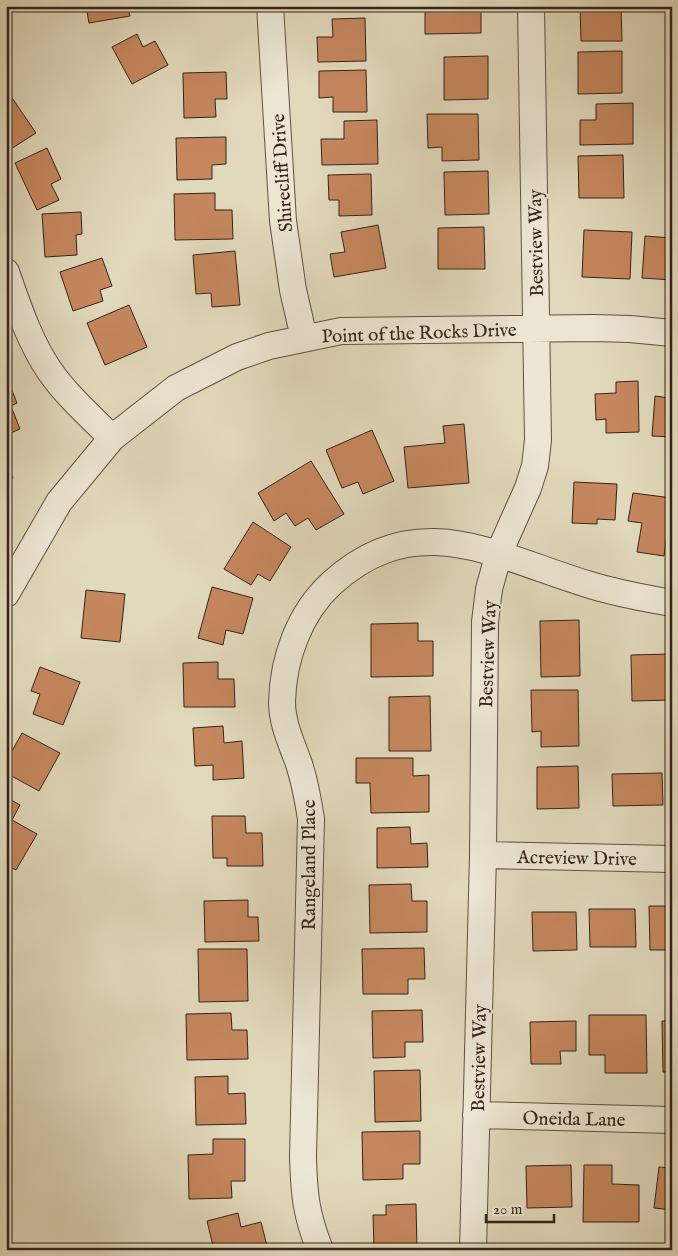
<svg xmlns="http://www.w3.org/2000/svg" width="678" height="1256" viewBox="0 0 678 1256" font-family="'IM FELL English',serif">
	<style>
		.building { fill: #c6875e; stroke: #35231b }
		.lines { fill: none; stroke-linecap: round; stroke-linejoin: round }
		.street-casing { stroke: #605043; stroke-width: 28 }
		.street { stroke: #ece6d3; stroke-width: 26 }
		.labels { text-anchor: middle; stroke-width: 4; stroke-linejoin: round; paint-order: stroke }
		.street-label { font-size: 19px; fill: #35231b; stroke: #ece6d3 }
	</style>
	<rect width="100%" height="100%" fill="#e1d9bc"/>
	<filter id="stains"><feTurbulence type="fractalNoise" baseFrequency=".004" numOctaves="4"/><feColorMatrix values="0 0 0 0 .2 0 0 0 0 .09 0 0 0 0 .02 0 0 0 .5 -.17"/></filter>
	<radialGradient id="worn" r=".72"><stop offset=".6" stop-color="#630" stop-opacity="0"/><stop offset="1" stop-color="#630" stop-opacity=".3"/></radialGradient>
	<path class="building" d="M 86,6 L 128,6 L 130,16 L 89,23 Z
		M 316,6 L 358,6 L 358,10 L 316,11 Z
		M 425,6 L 481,6 L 481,33 L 425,34 Z
		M 580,6 L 621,6 L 622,41 L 581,41 Z
		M 365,18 L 366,61 L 318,62 L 317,37 L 333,37 L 332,19 Z
		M 137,34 L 143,47 L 155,41 L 168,65 L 132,84 L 112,47 Z
		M 622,51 L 622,93 L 578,94 L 578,52 Z
		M 488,56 L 488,99 L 444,100 L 444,57 Z
		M 366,70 L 367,112 L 333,112 L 333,97 L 319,98 L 319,71 Z
		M 226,72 L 227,99 L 215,99 L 216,117 L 184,118 L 183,73 Z
		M 6,89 L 36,133 L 6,152 Z
		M 633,103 L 633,144 L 580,145 L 580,120 L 596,120 L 596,104 Z
		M 427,114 L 478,114 L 479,160 L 442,161 L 442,147 L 428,148 Z
		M 377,120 L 378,164 L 322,165 L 321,139 L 344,139 L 344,121 Z
		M 226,137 L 226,164 L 212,165 L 212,179 L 177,180 L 176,138 Z
		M 47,148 L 61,179 L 51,184 L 59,200 L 37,210 L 15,163 Z
		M 623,155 L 624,198 L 579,198 L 578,156 Z
		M 488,171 L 489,214 L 445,215 L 444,172 Z
		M 371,174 L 372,215 L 339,216 L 339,200 L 329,200 L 328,175 Z
		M 215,193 L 215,210 L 232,210 L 233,239 L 175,240 L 174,194 Z
		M 81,212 L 82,234 L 76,235 L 77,255 L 45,257 L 42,214 Z
		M 378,225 L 386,268 L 334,277 L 330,254 L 345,252 L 341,232 Z
		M 484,227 L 485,269 L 438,269 L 438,228 Z
		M 584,230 L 632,232 L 630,279 L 582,277 Z
		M 645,236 L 672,238 L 672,280 L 642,278 Z
		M 235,251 L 240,305 L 212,307 L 211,293 L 196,294 L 193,255 Z
		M 102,258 L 112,286 L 100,290 L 103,301 L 73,311 L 60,272 Z
		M 129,305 L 147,347 L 105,365 L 87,323 Z
		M 638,381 L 639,432 L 606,433 L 606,419 L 596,420 L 595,394 L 616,393 L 616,382 Z
		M 9,383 L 17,403 L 11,406 L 20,429 L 6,435 L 6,384 Z
		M 671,385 L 672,437 L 652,436 L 655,396 L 670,398 Z
		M 464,424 L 469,483 L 408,488 L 404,447 L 445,443 L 443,426 Z
		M 372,430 L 394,481 L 363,494 L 358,482 L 342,488 L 326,450 Z
		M 311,461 L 344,514 L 316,530 L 308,518 L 295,526 L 286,513 L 274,521 L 258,493 Z
		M 6,474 L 13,477 L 6,490 Z
		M 574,482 L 617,484 L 615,520 L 597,519 L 597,524 L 572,523 Z
		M 633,493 L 672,498 L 664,556 L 637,552 L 642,523 L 628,521 Z
		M 253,522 L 291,547 L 270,581 L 258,574 L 251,585 L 224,569 Z
		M 212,587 L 253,598 L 243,634 L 226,630 L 223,645 L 198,638 Z
		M 86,590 L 125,594 L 120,642 L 81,638 Z
		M 579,620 L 580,676 L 541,677 L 540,621 Z
		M 418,623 L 418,641 L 433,641 L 433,676 L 371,677 L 371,624 Z
		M 672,654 L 672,700 L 632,701 L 631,655 Z
		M 218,662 L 218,679 L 234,679 L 235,707 L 184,707 L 183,663 Z
		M 40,667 L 80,682 L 63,725 L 33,714 L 40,694 L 31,691 Z
		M 531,690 L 578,690 L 579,746 L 541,747 L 541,731 L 532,732 Z
		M 430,696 L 431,751 L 389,751 L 389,697 Z
		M 223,726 L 224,743 L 242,741 L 244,778 L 213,780 L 213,765 L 195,766 L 193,728 Z
		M 22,733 L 60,753 L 39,791 L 6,773 L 6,762 Z
		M 356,758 L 413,758 L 413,776 L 429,775 L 429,812 L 371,813 L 370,783 L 356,783 Z
		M 578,766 L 579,808 L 537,809 L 537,767 Z
		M 662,773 L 663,805 L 613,806 L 612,774 Z
		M 6,797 L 20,805 L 12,820 L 37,834 L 16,870 L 6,865 Z
		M 212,816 L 245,816 L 246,833 L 262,833 L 263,866 L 227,866 L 227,858 L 213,858 Z
		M 410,827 L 411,844 L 427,843 L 428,867 L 377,868 L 377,828 Z
		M 411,884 L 412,901 L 427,901 L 427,932 L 370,933 L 369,885 Z
		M 248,900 L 248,917 L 258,917 L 259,941 L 205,942 L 204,901 Z
		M 649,906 L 672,906 L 672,950 L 650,950 Z
		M 589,909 L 635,909 L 636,947 L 590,947 Z
		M 532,912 L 576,912 L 577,950 L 533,951 Z
		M 424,948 L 425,979 L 408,979 L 408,994 L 363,994 L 362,949 Z
		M 198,949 L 247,949 L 248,1001 L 199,1002 Z
		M 422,1010 L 423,1042 L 405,1042 L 405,1057 L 373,1058 L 372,1011 Z
		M 231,1013 L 232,1030 L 247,1030 L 248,1059 L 187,1060 L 186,1014 Z
		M 589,1015 L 646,1015 L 647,1073 L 605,1073 L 605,1055 L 589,1055 Z
		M 576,1021 L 576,1051 L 560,1051 L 561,1064 L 531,1064 L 530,1022 Z
		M 662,1021 L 672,1021 L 672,1072 L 663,1072 Z
		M 420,1070 L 421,1121 L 375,1122 L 374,1071 Z
		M 228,1076 L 228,1094 L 245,1093 L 246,1124 L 196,1125 L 195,1077 Z
		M 420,1131 L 420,1164 L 403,1164 L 403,1179 L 363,1180 L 362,1132 Z
		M 213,1139 L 245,1139 L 245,1181 L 231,1181 L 232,1198 L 189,1199 L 188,1155 L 213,1154 Z
		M 571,1165 L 572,1207 L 527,1208 L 526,1166 Z
		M 584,1165 L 612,1165 L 612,1184 L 639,1185 L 639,1222 L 583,1222 Z
		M 659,1167 L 672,1168 L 672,1210 L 654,1208 Z
		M 416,1204 L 417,1250 L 374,1250 L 373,1215 L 386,1215 L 386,1205 Z
		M 238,1213 L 241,1227 L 261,1222 L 268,1250 L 214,1250 L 207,1221 Z"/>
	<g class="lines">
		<defs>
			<path id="street" d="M 270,6 L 283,221 L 293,290 L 304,338
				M 6,272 C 18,306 29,340 49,370 C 66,395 90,416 112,438
				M 6,594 L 59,502 L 112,438 L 176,388 L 237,357 L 269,346 L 341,331 L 593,328 L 630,329 L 672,333
				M 483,855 L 672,859
				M 476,1115 L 672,1120
				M 320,1250 C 306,1214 304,1195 303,1157 L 311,819 C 308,800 305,782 299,764 C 292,744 282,724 282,702 C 283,659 299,613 332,583 C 417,506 495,556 587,584 C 615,593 643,598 672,603
				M 473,1250 L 483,855 L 485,622 L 489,589 L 499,553 L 528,488 L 535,466 L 538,440 L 531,6"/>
		</defs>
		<use href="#street" class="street-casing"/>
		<use href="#street" class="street"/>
	</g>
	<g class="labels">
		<g class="street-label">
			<text transform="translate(281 173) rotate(-94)" y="7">Shirecliff Drive</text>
			<text transform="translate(535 243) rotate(-91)" y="7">Bestview Way</text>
			<text transform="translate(419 332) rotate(-2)" y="7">Point of the Rocks Drive</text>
			<text transform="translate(487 654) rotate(-88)" y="7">Bestview Way</text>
			<text transform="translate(577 857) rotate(1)" y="7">Acreview Drive</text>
			<text transform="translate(308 865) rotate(-90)" y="7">Rangeland Place</text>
			<text transform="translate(478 1058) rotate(-89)" y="7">Bestview Way</text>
			<text transform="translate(574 1118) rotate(1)" y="7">Oneida Lane</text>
		</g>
	</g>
	<rect width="678" height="1256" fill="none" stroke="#e1d9bc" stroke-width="25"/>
	<rect x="8" y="8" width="663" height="1241" fill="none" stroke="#35231b" stroke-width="2.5"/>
	<rect x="12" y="12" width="653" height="1231" fill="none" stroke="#35231b"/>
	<path d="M486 1214v8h68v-8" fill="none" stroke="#35231b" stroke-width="2.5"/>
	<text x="493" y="1214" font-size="15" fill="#35231b" stroke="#ece6d3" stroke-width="4" paint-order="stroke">20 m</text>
	<rect width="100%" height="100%" filter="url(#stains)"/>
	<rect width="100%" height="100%" fill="url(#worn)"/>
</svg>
